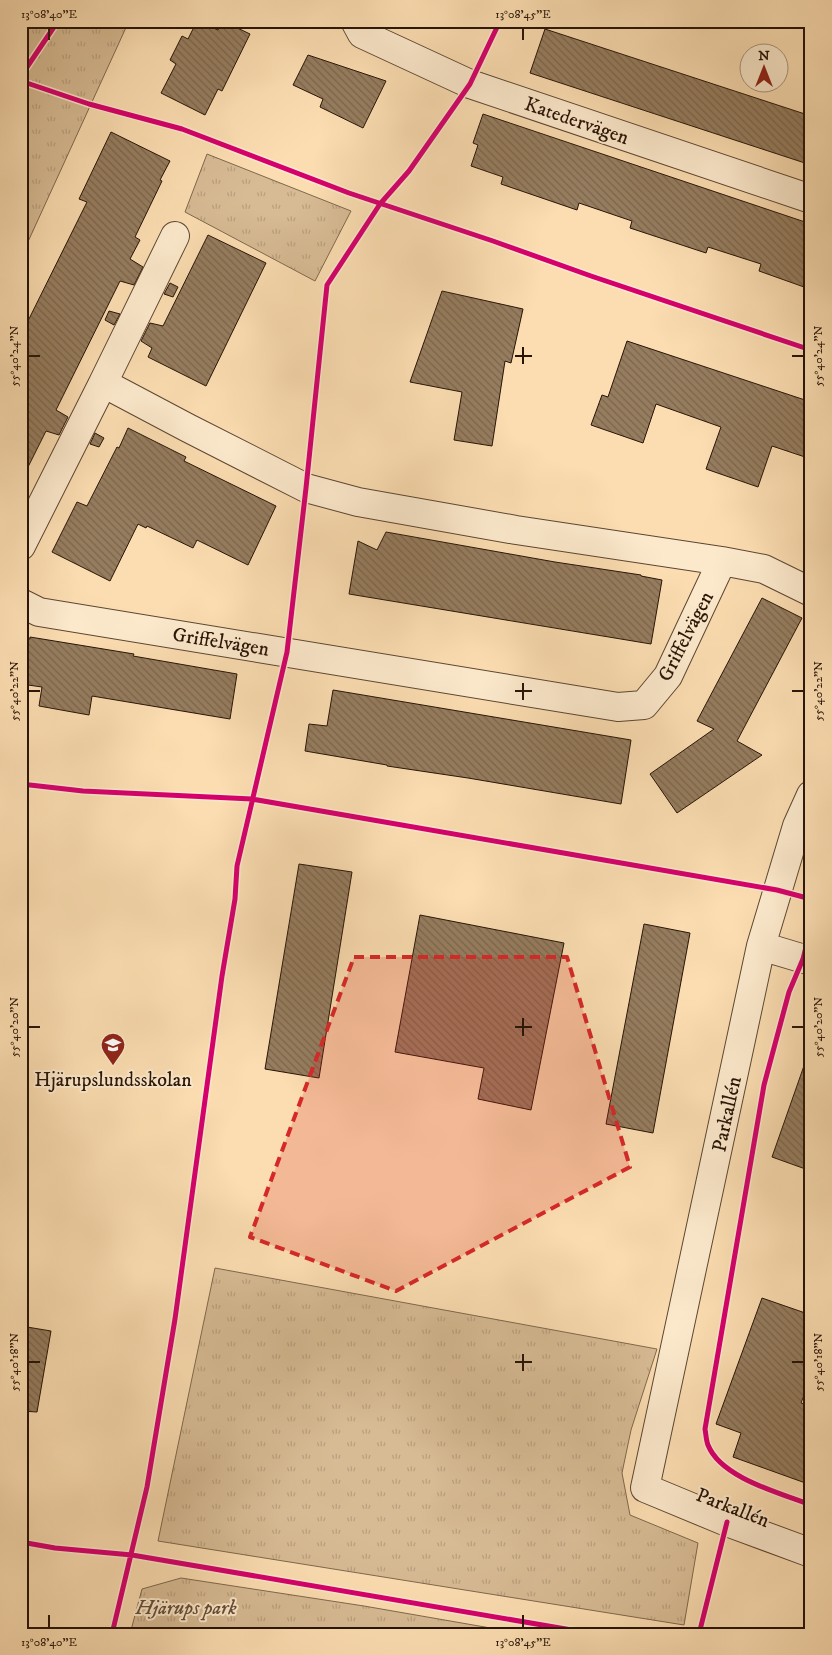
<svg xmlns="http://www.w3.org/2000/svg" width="832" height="1655" viewBox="0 0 832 1655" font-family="'IM FELL DW Pica',serif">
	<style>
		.grass { fill: url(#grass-tufts); stroke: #80684e }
		.building { fill: url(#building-back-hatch); stroke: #281407 }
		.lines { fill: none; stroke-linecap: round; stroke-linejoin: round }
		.minor-casing { stroke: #5d4632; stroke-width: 30 }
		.minor { stroke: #fce9cc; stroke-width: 28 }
		.cycleway-casing { stroke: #fce9cc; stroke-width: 8 }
		.cycleway { stroke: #d6006c; stroke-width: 5 }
		.marked { fill: #d62828; fill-opacity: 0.2; stroke: #d62828; stroke-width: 4; stroke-dasharray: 10 6; stroke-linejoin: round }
		.ticks { fill: none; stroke: #281407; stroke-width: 2 }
		.labels { text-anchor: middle; stroke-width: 4; stroke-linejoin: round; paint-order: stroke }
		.street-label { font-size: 20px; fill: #281407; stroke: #fce9cc }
		.poi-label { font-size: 20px; fill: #281407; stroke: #fce9cc }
		.park-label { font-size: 20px; font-style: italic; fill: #654e38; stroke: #fce9cc }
		.neatline { fill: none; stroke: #281407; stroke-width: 2 }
		.ticks-label { font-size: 12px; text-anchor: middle; fill: #281407 }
	</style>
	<defs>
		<pattern id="grass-tufts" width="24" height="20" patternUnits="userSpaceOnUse" patternTransform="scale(1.25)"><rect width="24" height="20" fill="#d7bb94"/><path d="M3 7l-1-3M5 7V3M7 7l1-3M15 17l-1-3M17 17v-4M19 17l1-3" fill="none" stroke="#b9a07e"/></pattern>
		<pattern id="building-back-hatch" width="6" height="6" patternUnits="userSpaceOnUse" patternTransform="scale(1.25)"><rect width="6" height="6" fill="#967d5f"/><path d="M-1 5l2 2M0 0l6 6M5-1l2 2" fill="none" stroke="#7a654c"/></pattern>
	</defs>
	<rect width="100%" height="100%" fill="#fbddb1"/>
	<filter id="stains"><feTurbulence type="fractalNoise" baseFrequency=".004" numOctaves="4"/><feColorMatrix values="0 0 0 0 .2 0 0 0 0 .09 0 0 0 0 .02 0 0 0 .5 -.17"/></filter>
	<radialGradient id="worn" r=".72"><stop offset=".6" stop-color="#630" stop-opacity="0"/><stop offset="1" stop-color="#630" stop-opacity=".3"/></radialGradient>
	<path class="grass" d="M 21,21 L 129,21 L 21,257 Z
		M 207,154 L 351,211 L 315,281 L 185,212 Z
		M 215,1268 L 657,1349 L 631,1430 L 622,1473 L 630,1515 L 698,1543 L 684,1625 L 158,1541 Z
		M 181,1578 L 364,1606 L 525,1634 L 130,1634 L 142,1589 Z"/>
	<path class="building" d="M 197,21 L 218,30 L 223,21 L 250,34 L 222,91 L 218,89 L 205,115 L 161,93 L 176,64 L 170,60 L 182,36 L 188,39 Z
		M 545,29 L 811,116 L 811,165 L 530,73 Z
		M 308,55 L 386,81 L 363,128 L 320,107 L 323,99 L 293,85 Z
		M 483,114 L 811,224 L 811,266 L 804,287 L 759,271 L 761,264 L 708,247 L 706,253 L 630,228 L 632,221 L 579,203 L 577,210 L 501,184 L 503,177 L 471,166 L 478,145 L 473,143 Z
		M 111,132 L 170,161 L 160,180 L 162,181 L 135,237 L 140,240 L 130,259 L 143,267 L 134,285 L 120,281 L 56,410 L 68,417 L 59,435 L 46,431 L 21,481 L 21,335 L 87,202 L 79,199 Z
		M 208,235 L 266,263 L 206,386 L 148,357 L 152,348 L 141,341 L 150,323 L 163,326 Z
		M 170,283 L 178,287 L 173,297 L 164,294 Z
		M 442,291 L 523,309 L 511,363 L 505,361 L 492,446 L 454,440 L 462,392 L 410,382 Z
		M 109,311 L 120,314 L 114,325 L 105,320 Z
		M 627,341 L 811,402 L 811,459 L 772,446 L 758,487 L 706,469 L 721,427 L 656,404 L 643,443 L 591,425 L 602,395 L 608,397 Z
		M 128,428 L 186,457 L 184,461 L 276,506 L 248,565 L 197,540 L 193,548 L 147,526 L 146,528 L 138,524 L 110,581 L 52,552 L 77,502 L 87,506 L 117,447 L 119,448 Z
		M 95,433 L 104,438 L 99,447 L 90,444 Z
		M 386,532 L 555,562 L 641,575 L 641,576 L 662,580 L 651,644 L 349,594 L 358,541 L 377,550 Z
		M 762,598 L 802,618 L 737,741 L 762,755 L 677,813 L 650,774 L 714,729 L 697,721 Z
		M 30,637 L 134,654 L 133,656 L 237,674 L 230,719 L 92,696 L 89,715 L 39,706 L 42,687 L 21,684 L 21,638 L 30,639 Z
		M 333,690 L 631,740 L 621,804 L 468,778 L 387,766 L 387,765 L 305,751 L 309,724 L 327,726 Z
		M 299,864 L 352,872 L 319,1078 L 265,1069 Z
		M 420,915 L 564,943 L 531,1110 L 478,1099 L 484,1068 L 395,1052 Z
		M 644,924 L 690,933 L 653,1133 L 606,1124 Z
		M 806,1060 L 811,1061 L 811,1171 L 772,1157 Z
		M 762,1298 L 811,1315 L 811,1377 L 801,1403 L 811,1406 L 811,1485 L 733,1457 L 741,1433 L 716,1424 Z
		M 21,1326 L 51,1331 L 37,1412 L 21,1411 Z"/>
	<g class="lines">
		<defs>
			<path id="minor" d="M 355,21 L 362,34 L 470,84 L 811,199
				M 103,383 L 175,236
				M 21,546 L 103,383 L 188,428 L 306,488 L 358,502 L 516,530 L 722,561 L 764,569 L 811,592
				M 21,603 L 39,612 L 618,707 L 644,705 L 668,676 L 722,561
				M 811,795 L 797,826 L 761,946 L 645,1488 L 727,1522 L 811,1553
				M 761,946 L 811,961"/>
		</defs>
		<use href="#minor" class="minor-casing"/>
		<use href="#minor" class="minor"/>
		<defs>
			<path id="cycleway" d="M 21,76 L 58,21
				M 21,81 L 89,104 L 182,129 L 349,193 L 493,241 L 591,276 L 811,350
				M 21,784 L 83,791 L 252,799 L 777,890 L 811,899
				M 811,927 L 803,959 L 789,992 L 764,1085 L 705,1429 C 706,1434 706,1440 708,1445 C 721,1478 780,1493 811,1505
				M 21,1542 L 55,1548 L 132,1555 L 595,1634
				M 112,1634 L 147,1487 L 175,1319 L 222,976 L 235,899 L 237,866 L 287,652 L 306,488 L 327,285 L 380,204 L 409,171 L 470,84 L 500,21
				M 699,1634 L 727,1522"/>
		</defs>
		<use href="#cycleway" class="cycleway-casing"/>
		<use href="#cycleway" class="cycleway"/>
	</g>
	<path class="marked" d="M 354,957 L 567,957 L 630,1167 L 396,1291 L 250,1237 Z"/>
	<path class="ticks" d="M 49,28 L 49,40M 523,28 L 523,40M 523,347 L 523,364M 28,356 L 40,356M 515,356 L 532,356M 792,356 L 804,356M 523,683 L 523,700M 28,691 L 40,691M 515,691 L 532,691M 792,691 L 804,691M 523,1018 L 523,1036M 28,1027 L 40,1027M 515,1027 L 532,1027M 792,1027 L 804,1027M 523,1354 L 523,1371M 28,1362 L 40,1362M 515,1362 L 532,1362M 792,1362 L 804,1362M 49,1615 L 49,1628M 523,1615 L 523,1628"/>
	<defs>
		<symbol id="school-pin" viewBox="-11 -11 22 30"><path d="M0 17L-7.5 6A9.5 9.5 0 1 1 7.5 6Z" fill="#8f2418" stroke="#fce9cc"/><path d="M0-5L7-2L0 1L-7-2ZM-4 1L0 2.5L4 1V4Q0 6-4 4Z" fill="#fff"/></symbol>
	</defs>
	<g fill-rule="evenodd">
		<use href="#school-pin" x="99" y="1031" width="28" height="38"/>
	</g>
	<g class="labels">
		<g class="street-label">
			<text transform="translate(577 120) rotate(19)" y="7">Katedervägen</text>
			<text transform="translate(685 636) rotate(-63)" y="7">Griffelvägen</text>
			<text transform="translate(221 641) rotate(9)" y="7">Griffelvägen</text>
			<text transform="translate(726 1114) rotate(-78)" y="7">Parkallén</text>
			<text transform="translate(733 1507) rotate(21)" y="7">Parkallén</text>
		</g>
		<g class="poi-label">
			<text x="113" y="1086">Hjärupslundsskolan</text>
		</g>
		<g class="park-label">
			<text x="186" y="1614">Hjärups park</text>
		</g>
	</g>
	<rect width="832" height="1655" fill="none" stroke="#fbddb1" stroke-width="55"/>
	<g transform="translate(764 68)"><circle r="24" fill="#fce9cc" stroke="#a7947d"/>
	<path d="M0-4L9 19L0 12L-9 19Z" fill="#8f2418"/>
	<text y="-8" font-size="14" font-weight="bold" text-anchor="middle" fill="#281407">N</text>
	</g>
	<rect x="28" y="28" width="776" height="1600" class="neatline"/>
	<g class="ticks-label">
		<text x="49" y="18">13°08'40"E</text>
		<text x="523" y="18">13°08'45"E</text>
		<text transform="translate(14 356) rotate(-90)" y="4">55°40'24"N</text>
		<text transform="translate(818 356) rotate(-90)" y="4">55°40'24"N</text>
		<text transform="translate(14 691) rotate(-90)" y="4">55°40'22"N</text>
		<text transform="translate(818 691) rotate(-90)" y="4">55°40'22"N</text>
		<text transform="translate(14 1027) rotate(-90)" y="4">55°40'20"N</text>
		<text transform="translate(818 1027) rotate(-90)" y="4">55°40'20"N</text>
		<text transform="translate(14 1362) rotate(-90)" y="4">55°40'18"N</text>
		<text transform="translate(818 1362) rotate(-90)" y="4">55°40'18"N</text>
		<text x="49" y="1646">13°08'40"E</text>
		<text x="523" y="1646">13°08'45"E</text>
	</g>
	<rect width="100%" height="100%" filter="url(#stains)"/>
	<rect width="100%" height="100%" fill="url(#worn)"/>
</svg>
